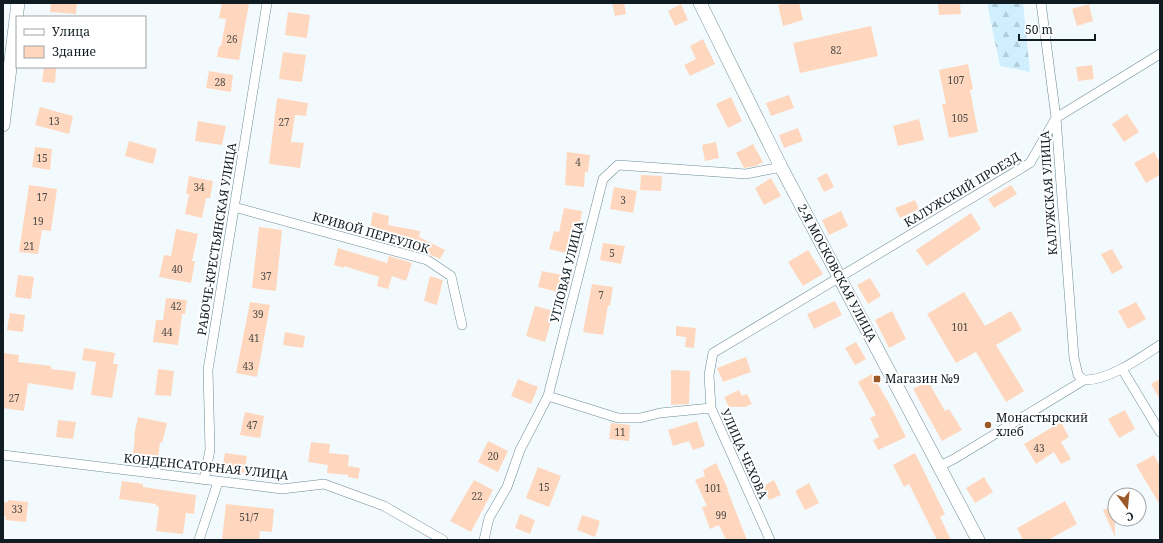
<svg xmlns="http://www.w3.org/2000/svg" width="1163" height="543" viewBox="0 0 1163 543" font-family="'Noto Serif',serif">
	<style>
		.forest { fill: url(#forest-firs) }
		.building { fill: #ffd7be }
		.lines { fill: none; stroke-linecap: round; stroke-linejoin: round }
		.street-casing { stroke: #6c8b98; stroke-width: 10 }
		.secondary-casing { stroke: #6c8b98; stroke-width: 14 }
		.street { stroke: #fff; stroke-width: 9 }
		.secondary { stroke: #fff; stroke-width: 13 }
		.poi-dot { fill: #9c5928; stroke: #fff; stroke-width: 1.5 }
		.labels { text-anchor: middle; stroke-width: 4; stroke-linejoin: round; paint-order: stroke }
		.number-label { font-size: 10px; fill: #4c4b48 }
		.street-label { font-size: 12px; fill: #101c21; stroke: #fff }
		.poi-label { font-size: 12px; fill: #101c21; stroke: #fff; text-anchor: start }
	</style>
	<defs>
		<pattern id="forest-firs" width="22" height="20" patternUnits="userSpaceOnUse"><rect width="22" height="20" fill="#d0effe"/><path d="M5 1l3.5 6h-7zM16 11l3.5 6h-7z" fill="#b2ccd9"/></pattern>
	</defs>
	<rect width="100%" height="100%" fill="#f3fafd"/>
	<path class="forest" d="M 987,3 L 1023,3 L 1030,72 L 1000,66 Z"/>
	<path class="building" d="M 51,3 L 77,3 L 76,14 L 50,12 Z
		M 222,3 L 249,3 L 239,60 L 217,57 L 219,46 L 221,46 L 226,19 L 219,18 Z
		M 612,3 L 624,3 L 626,14 L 615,16 Z
		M 787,3 L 799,3 L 803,20 L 783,26 L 778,5 Z
		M 938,3 L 960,3 L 961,14 L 939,15 Z
		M 681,4 L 688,20 L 675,26 L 668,11 Z
		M 1089,4 L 1093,21 L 1077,26 L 1072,9 Z
		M 288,12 L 310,15 L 307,38 L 285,35 Z
		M 871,26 L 878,56 L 800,73 L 793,43 Z
		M 703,39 L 715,64 L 690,76 L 684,65 L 696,59 L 690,46 Z
		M 283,52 L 306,55 L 302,82 L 279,79 Z
		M 968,64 L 973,89 L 970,90 L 978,132 L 949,138 L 942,104 L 946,104 L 939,70 Z
		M 1092,65 L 1094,79 L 1078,81 L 1076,67 Z
		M 44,67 L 56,67 L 55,83 L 42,82 Z
		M 209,71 L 233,75 L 231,92 L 206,88 Z
		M 789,95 L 794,108 L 771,116 L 766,103 Z
		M 731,97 L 742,121 L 728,128 L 716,104 Z
		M 277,98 L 308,103 L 306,116 L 295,115 L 291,142 L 304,143 L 300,168 L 269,164 Z
		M 40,107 L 73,116 L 69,134 L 35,125 Z
		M 1127,114 L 1139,132 L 1124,142 L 1112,124 Z
		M 919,119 L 924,140 L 898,146 L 893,126 Z
		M 198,121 L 226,126 L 222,145 L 195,141 Z
		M 798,128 L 803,141 L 784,148 L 779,135 Z
		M 129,141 L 157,149 L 153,164 L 125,156 Z
		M 716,142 L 719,158 L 705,161 L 702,145 Z
		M 753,144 L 763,162 L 756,166 L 744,168 L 736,153 Z
		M 35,147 L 52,149 L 50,170 L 32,167 Z
		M 567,152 L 590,155 L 588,172 L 585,172 L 584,187 L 565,185 Z
		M 1154,152 L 1160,163 L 1160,175 L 1146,183 L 1134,163 Z
		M 827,173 L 834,187 L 824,192 L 817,178 Z
		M 641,175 L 662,176 L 661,191 L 640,190 Z
		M 189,176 L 213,181 L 210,198 L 206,198 L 202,218 L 185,214 L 189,194 L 186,194 Z
		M 771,178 L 781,196 L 764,205 L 755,188 Z
		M 29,185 L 57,189 L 51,231 L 42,230 L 38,254 L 19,252 Z
		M 1011,185 L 1017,194 L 994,208 L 988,199 Z
		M 614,187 L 637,191 L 633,213 L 610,209 Z
		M 915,200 L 919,209 L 900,218 L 895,208 Z
		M 564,208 L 582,211 L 580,222 L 578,222 L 570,254 L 549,249 L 554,231 L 559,232 Z
		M 841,211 L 848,226 L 829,235 L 822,220 Z
		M 373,212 L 389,216 L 388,225 L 420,231 L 419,237 L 445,250 L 440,259 L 422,251 L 423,248 L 396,243 L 397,240 L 369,235 Z
		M 971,213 L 981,229 L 927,266 L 916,250 Z
		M 259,227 L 282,230 L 276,291 L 252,288 Z
		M 176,229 L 198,234 L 192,261 L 195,261 L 191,283 L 159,277 L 164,255 L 171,256 Z
		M 603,243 L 625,246 L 621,264 L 600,260 Z
		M 338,248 L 387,263 L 389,256 L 412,263 L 406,281 L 392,276 L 388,289 L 377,286 L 379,277 L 344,266 L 344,268 L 334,265 Z
		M 1112,249 L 1123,268 L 1112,274 L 1101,254 Z
		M 808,250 L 823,274 L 803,286 L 788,262 Z
		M 542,271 L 562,275 L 558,292 L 538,287 Z
		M 18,275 L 34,277 L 31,299 L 15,297 Z
		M 430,276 L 443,280 L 437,305 L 424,301 Z
		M 870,278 L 881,296 L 868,304 L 857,285 Z
		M 592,284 L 613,287 L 610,306 L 608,305 L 603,335 L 583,332 Z
		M 964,292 L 985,326 L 1011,311 L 1022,330 L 996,345 L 1024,391 L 1006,402 L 976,352 L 956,363 L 927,314 Z
		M 166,298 L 187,300 L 185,314 L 182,314 L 178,345 L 153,342 L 156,320 L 163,320 Z
		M 835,301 L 842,315 L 814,329 L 807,314 Z
		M 250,302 L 270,305 L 257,377 L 236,373 Z
		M 1136,302 L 1146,319 L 1128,329 L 1118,311 Z
		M 535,306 L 554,311 L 545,342 L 526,336 Z
		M 892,311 L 906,339 L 889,348 L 875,320 Z
		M 10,313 L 25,315 L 23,332 L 7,330 Z
		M 676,326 L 696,328 L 694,348 L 685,347 L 686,337 L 676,336 Z
		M 285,332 L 305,336 L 303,348 L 283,345 Z
		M 856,342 L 866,359 L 855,365 L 845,348 Z
		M 84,348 L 115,353 L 113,364 L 118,364 L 112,398 L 91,395 L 96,362 L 82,360 Z
		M 3,353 L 19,355 L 18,362 L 51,366 L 51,369 L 76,372 L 73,390 L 28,383 L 24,411 L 3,408 Z
		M 746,357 L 751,372 L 723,382 L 717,368 Z
		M 158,369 L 174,371 L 171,396 L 155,395 Z
		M 671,370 L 690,371 L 689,404 L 671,405 Z
		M 872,374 L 891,407 L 906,437 L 878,450 L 873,440 L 879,437 L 870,418 L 876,415 L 858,382 Z
		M 518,379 L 538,387 L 531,404 L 511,396 Z
		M 1160,379 L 1160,399 L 1151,384 Z
		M 928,381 L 945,411 L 949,409 L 962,430 L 942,441 L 913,389 Z
		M 739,390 L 742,396 L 747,394 L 752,404 L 745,407 L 729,407 L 724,397 Z
		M 1125,410 L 1135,429 L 1119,438 L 1108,419 Z
		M 245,412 L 264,416 L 260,438 L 240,435 Z
		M 138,417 L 167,423 L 162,443 L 160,442 L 157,467 L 132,463 L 135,437 L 134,436 Z
		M 58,420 L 76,422 L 73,439 L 56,437 Z
		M 697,421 L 705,446 L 693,450 L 689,441 L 673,446 L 668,430 Z
		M 1061,422 L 1069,437 L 1061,442 L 1071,459 L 1061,464 L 1054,452 L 1036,464 L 1024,444 Z
		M 611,423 L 630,425 L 629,441 L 609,439 Z
		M 488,441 L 508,451 L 498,472 L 478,462 Z
		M 311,442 L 330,444 L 329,453 L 349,455 L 348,466 L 360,468 L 358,479 L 348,477 L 348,475 L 327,473 L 328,465 L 308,462 Z
		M 225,453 L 247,456 L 244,473 L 222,469 Z
		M 915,453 L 945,514 L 940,517 L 951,540 L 937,540 L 909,484 L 904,487 L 893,465 Z
		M 1154,455 L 1160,466 L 1160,505 L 1136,465 Z
		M 716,463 L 728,489 L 727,489 L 747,540 L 726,540 L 719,525 L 710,529 L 702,507 L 707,506 L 695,480 L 705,476 L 703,470 Z
		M 538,467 L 561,476 L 549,507 L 526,498 Z
		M 984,477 L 993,492 L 975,503 L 966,488 Z
		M 474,480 L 493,490 L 471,532 L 450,521 Z
		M 774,480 L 781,495 L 769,500 L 763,486 Z
		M 122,481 L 143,484 L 143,487 L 196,495 L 194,514 L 186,513 L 183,534 L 156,531 L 159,507 L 156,506 L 156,504 L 119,499 Z
		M 809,483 L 819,503 L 805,510 L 795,491 Z
		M 8,500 L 28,502 L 26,522 L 5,520 L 6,516 L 3,516 L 3,502 L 7,503 Z
		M 1065,501 L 1077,524 L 1048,540 L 1023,540 L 1017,528 Z
		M 226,504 L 274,509 L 272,532 L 260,531 L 259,540 L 222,540 Z
		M 1115,505 L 1115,537 L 1103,510 Z
		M 520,514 L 535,520 L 530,534 L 515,528 Z
		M 582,515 L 600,521 L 595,537 L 577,530 Z"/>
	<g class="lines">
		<defs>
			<path id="street" d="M 1041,3 L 1056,118 L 1074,358 L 1078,375 L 1084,380
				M 234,207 L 427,260 L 451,276 L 462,325
				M 1122,369 L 1160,432
				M 548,396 L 618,418 L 640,418 L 660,413 L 711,408
				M 3,455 L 282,489 L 324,484 L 384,506 L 443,540
				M 940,466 L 954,459 L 1084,380 C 1108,381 1140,358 1160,345
				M 204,480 L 210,450 L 208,370 L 267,3
				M 199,540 L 218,482
				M 484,540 L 489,518 L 507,487 L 520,450 L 548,396 L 603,179 L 618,165 L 746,174 L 781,167
				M 770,540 L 711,408 L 709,375 L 713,353 L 1030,163 L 1056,118 L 1160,54"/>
			<path id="secondary" d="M 700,3 L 781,167 L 978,540
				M 3,125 L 18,3"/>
		</defs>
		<use href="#street" class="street-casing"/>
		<use href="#secondary" class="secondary-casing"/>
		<use href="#street" class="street"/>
		<use href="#secondary" class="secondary"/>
	</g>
	<g class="poi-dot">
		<rect x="873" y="375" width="8" height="8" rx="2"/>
		<circle cx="988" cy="425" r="4"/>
	</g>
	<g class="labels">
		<g class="number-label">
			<text x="232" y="43">26</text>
			<text x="836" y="54">82</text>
			<text x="956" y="84">107</text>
			<text x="220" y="86">28</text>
			<text x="960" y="122">105</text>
			<text x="54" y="125">13</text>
			<text x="284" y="126">27</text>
			<text x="42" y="162">15</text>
			<text x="578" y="166">4</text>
			<text x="199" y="191">34</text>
			<text x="42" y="201">17</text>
			<text x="623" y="204">3</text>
			<text x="38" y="225">19</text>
			<text x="29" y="250">21</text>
			<text x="612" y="257">5</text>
			<text x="177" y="273">40</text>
			<text x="266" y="280">37</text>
			<text x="601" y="299">7</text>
			<text x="176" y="310">42</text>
			<text x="258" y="318">39</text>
			<text x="960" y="331">101</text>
			<text x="167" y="336">44</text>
			<text x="254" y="342">41</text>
			<text x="248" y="370">43</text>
			<text x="14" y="402">27</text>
			<text x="252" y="429">47</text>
			<text x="620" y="436">11</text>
			<text x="1039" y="452">43</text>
			<text x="493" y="460">20</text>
			<text x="544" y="491">15</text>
			<text x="713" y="492">101</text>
			<text x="477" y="500">22</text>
			<text x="17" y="513">33</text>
			<text x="721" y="519">99</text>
			<text x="249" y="521">51/7</text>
		</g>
		<g class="street-label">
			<text transform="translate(962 190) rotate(-31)" y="4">КАЛУЖСКИЙ ПРОЕЗД</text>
			<text transform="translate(1049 193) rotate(-94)" y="4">КАЛУЖСКАЯ УЛИЦА</text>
			<text transform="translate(371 233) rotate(16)" y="4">КРИВОЙ ПЕРЕУЛОК</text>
			<text transform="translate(217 239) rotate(-81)" y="4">РАБОЧЕ-КРЕСТЬЯНСКАЯ УЛИЦА</text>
			<text transform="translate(567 272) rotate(-76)" y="4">УГЛОВАЯ УЛИЦА</text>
			<text transform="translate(837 273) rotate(62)" y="4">2-Я МОСКОВСКАЯ УЛИЦА</text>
			<text transform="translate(744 454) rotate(66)" y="4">УЛИЦА ЧЕХОВА</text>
			<text transform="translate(206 467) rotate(6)" y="4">КОНДЕНСАТОРНАЯ УЛИЦА</text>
		</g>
		<g class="poi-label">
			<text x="885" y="383">Магазин №9</text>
			<text x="996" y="422">Монастырский<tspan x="996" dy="14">хлеб</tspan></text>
		</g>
	</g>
	<rect width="1163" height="543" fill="none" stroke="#101c21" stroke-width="8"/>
	<rect x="16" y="16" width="130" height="52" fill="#ffffff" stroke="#9fa4a6"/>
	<rect x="24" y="29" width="20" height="6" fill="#ffffff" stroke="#9fa4a6"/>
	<text x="52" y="36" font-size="12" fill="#101c21">Улица</text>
	<rect x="24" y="46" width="20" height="12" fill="#ffd7be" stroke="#9fa4a6"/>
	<text x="52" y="56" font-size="12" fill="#101c21">Здание</text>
	<g transform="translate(1127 507) rotate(164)"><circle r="19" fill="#ffffff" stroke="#9fa4a6"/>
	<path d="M0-3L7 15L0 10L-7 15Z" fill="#9c5928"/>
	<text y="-6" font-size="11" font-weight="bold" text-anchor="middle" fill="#101c21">С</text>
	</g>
	<path d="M1019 34v6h76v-6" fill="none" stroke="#101c21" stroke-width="2"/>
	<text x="1025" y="34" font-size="12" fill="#101c21" stroke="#ffffff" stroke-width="3" paint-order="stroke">50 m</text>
</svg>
